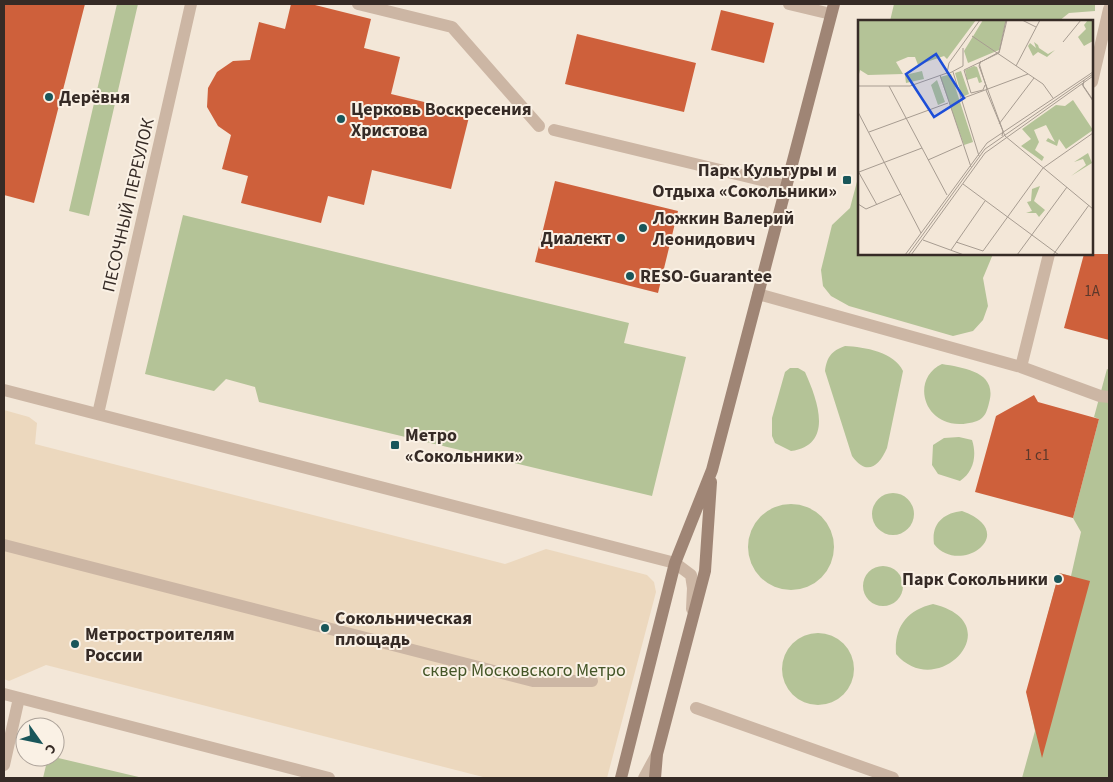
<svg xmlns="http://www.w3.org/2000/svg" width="1113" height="782" viewBox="0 0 1113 782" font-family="'Source Sans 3',sans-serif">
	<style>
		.green { fill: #b4c397 }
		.plaza { fill: #ecd8be }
		.building { fill: #ce603b }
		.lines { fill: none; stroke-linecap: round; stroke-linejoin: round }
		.lane { stroke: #ccb6a4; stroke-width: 12 }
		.street { stroke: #ccb6a4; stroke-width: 12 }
		.secondary { stroke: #9f8575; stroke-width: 12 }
		.poi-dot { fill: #19565a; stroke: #faf1e5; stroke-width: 2 }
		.labels { text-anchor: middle; stroke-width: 4; stroke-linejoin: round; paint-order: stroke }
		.number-label { font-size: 15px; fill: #5c382b }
		.poi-label { font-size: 18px; font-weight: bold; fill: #362b26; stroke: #faf1e5; text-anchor: start }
		.street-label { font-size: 18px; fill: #362b26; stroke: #faf1e5 }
		.park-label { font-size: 18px; fill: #455628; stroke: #faf1e5 }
		.inset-road { fill: none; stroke: #a79c91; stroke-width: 1 }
		.view { fill: #1d4ed8; fill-opacity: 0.15; stroke: #1d4ed8; stroke-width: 2.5 }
		.inset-edge { fill: none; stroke: #362b26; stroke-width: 2.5 }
	</style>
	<rect width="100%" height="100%" fill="#f3e7d8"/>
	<path class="green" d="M 117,4 L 138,4 L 89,216 L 69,211 Z
		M 894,4 L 1095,4 L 1095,11 L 1069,13 L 1059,21 L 890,21 Z
		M 859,174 L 859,254 L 993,254 L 983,278 L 988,306 L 983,320 L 973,331 L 953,336 L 849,306 L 831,296 L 823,286 L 821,270 L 832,225 L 850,208 Z
		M 183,215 L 629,323 L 624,343 L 686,357 L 652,496 L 259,402 L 255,387 L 226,379 L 214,391 L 145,374 Z
		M 845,346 C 865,347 894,352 903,371 L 887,448 C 879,467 866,476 852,456 L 825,371 C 827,357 831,351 845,346 Z
		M 942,364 C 965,368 998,372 989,403 C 987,411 985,418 977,421 C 926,438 907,380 942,364 Z
		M 790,368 L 798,368 L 805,372 C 818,401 834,445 791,451 L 775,443 L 772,436 L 772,418 L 785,372 Z
		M 1107,369 L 1109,370 L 1109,778 L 1022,778 L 1035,731 L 1027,692 L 1059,573 L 1071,576 L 1081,532 L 1073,518 L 1099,419 L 1094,417 Z
		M 959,437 L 972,440 C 977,455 974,472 960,481 L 938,474 L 932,465 L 933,445 L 944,438 Z
		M872 514a21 21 0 1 1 42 0a21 21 0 1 1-42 0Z
		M748 547a43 43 0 1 1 86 0a43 43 0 1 1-86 0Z
		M 962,511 C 1022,533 959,577 934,544 C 931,523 944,513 962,511 Z
		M863 586a20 20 0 1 1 40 0a20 20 0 1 1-40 0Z
		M 933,604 C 1012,623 938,703 896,654 C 894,627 907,610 933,604 Z
		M782 669a36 36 0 1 1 72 0a36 36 0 1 1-72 0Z
		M 48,757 L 54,757 L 143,778 L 43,778 Z"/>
	<path class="plaza" d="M 4,410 L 29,417 L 37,423 L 35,444 L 505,564 L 546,549 L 647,575 L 654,582 L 656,592 L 607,778 L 487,778 L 46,665 L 9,681 L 4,679 Z"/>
	<path class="building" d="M 4,4 L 85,4 L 34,203 L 4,195 Z
		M 291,4 L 311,4 L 371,19 L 364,48 L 400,57 L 391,94 L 470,113 L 451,189 L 372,170 L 364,205 L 328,196 L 321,223 L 241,203 L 248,176 L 222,169 L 231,135 L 218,126 L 207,107 L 208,88 L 217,72 L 233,61 L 250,60 L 259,22 L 285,29 Z
		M 721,10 L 774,23 L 764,63 L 711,50 Z
		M 577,34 L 696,63 L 684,112 L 565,84 Z
		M 555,181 L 678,211 L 658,293 L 535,262 Z
		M 1084,254 L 1109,254 L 1109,340 L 1064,328 Z
		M 1034,395 L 1038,402 L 1099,419 L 1073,518 L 975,492 L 996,416 Z
		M 1059,573 L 1090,581 L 1042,758 L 1026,692 Z"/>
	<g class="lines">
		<path class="lane" d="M 358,4 L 452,27 L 539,126
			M 789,4 L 831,14
			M 1092,82 L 1109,9
			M 554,130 L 786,186
			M 758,294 L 1021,367 L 1100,396 L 1109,397
			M 1021,367 L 1049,254
			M 644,778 L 657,754"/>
		<path class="street" d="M 4,390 L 675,563 L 691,575 L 693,588 L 692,609
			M 98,414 L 191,4
			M 4,545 L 533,681 L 592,681
			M 4,694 L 329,778
			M 696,708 L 893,778
			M 4,765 L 19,698"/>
		<path class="secondary" d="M 621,778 L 675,563 L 712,470 L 834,4
			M 655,778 L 657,754 L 705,571 L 711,482"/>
	</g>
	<g class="poi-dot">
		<circle cx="49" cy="97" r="5"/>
		<circle cx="341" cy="119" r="5"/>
		<rect x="842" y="175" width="10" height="10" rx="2.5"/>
		<circle cx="643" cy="228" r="5"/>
		<circle cx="621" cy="238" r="5"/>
		<circle cx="630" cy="276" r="5"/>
		<rect x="390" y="440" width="10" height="10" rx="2.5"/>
		<circle cx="1058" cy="579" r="5"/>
		<circle cx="325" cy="628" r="5"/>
		<circle cx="75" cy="644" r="5"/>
	</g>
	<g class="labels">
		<g class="number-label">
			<text x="1092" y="296">1А</text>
			<text x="1037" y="460">1 c1</text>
		</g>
		<g class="poi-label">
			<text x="59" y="103">Дерёвня</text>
			<text x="351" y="115">Церковь Воскресения<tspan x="351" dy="21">Христова</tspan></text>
			<text x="837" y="176" text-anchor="end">Парк Культуры и<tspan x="837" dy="21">Отдыха «Сокольники»</tspan></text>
			<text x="653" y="224">Ложкин Валерий<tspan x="653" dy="21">Леонидович</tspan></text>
			<text x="611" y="244" text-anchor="end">Диалект</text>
			<text x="640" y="282">RESO-Guarantee</text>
			<text x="405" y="441">Метро<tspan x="405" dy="21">«Сокольники»</tspan></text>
			<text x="1048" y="585" text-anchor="end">Парк Сокольники</text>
			<text x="335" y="624">Сокольническая<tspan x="335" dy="21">площадь</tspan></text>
			<text x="85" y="640">Метростроителям<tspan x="85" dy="21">России</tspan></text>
		</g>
		<g class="street-label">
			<text transform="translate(128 205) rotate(-77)" y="6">ПЕСОЧНЫЙ ПЕРЕУЛОК</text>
		</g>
		<g class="park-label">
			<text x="524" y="676">сквер Московского Метро</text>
		</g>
	</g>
	<g transform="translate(858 20)">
		<rect width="235" height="235" fill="#f3e7d8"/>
		<path d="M 0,0 L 118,0 L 89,39 L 86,36 L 60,45 L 57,37 L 50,37 L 38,42 L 45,54 L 10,55 L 2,50 L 0,58 ZM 125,0 L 148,0 L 141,30 L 110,43 L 106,31 ZM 230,0 L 235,0 L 235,21 L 226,26 L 220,17 L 228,9 L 226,5 ZM 176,22 L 180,25 L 181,28 L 190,34 L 197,30 L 189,37 L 180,32 L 175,36 L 170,26 L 172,23 L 178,28 ZM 116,46 L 119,47 L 124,62 L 121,63 L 119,57 L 109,60 L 107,50 ZM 64,51 L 66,59 L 48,63 L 47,55 ZM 103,51 L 111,74 L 104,77 L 97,53 ZM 93,54 L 115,122 L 106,125 L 82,57 ZM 79,60 L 87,82 L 80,85 L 73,65 ZM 215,80 L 235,110 L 208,129 L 201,119 L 199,126 L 188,121 L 190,118 L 197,122 L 188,105 L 176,110 L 181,122 L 177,130 L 186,137 L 184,141 L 163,126 L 173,119 L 164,109 L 198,85 L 207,86 ZM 230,133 L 234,143 L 213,156 L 228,145 L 225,139 L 216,142 ZM 182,166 L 176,181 L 187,190 L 181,197 L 178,193 L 168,193 L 174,191 L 169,182 L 173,181 L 174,169 Z" fill="#b4c397"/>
		<path class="inset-road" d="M 164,0 L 178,7M 114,16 L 185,64 L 195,78M 205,22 L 223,0M 123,41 L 121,46 L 145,111 L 144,116M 158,46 L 182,0M 95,52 L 121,136M 90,54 L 105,46 L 105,28M 82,55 L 113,147M 226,60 L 225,66 L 235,81M 224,64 L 235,80M 127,65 L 125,70 L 113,73 L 106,50 L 141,33 L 149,0M 0,66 L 52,66 L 89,53 L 91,43 L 122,0M 31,66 L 89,175M 129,69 L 121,43 L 141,32 L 148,0M 128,70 L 147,116 L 235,189M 103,79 L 170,54M 0,92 L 63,213M 141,104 L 176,58M 11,112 L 90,83M 70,140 L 104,125M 0,151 L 19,185M 1,152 L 64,128M 105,164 L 201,235M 0,184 L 8,189 L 43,174M 65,220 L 106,235M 98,222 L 125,231 L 185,148 L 235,113M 93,230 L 127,181M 47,235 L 129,123 L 235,52M 50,235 L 127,129 L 235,54M 53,235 L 127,133 L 235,56M 159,235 L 209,167M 195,235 L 231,185"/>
		<path class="view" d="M 78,34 L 106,78 L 76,97 L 48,54 Z"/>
		<rect width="235" height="235" class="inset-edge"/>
	</g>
	<rect width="1113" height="782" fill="none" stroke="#362b26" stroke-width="10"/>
	<g transform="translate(40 742) rotate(123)"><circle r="24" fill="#faf1e5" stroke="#aca299"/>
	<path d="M0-4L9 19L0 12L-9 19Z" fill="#19565a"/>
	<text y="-8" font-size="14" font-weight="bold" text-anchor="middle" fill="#362b26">С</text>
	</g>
</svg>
